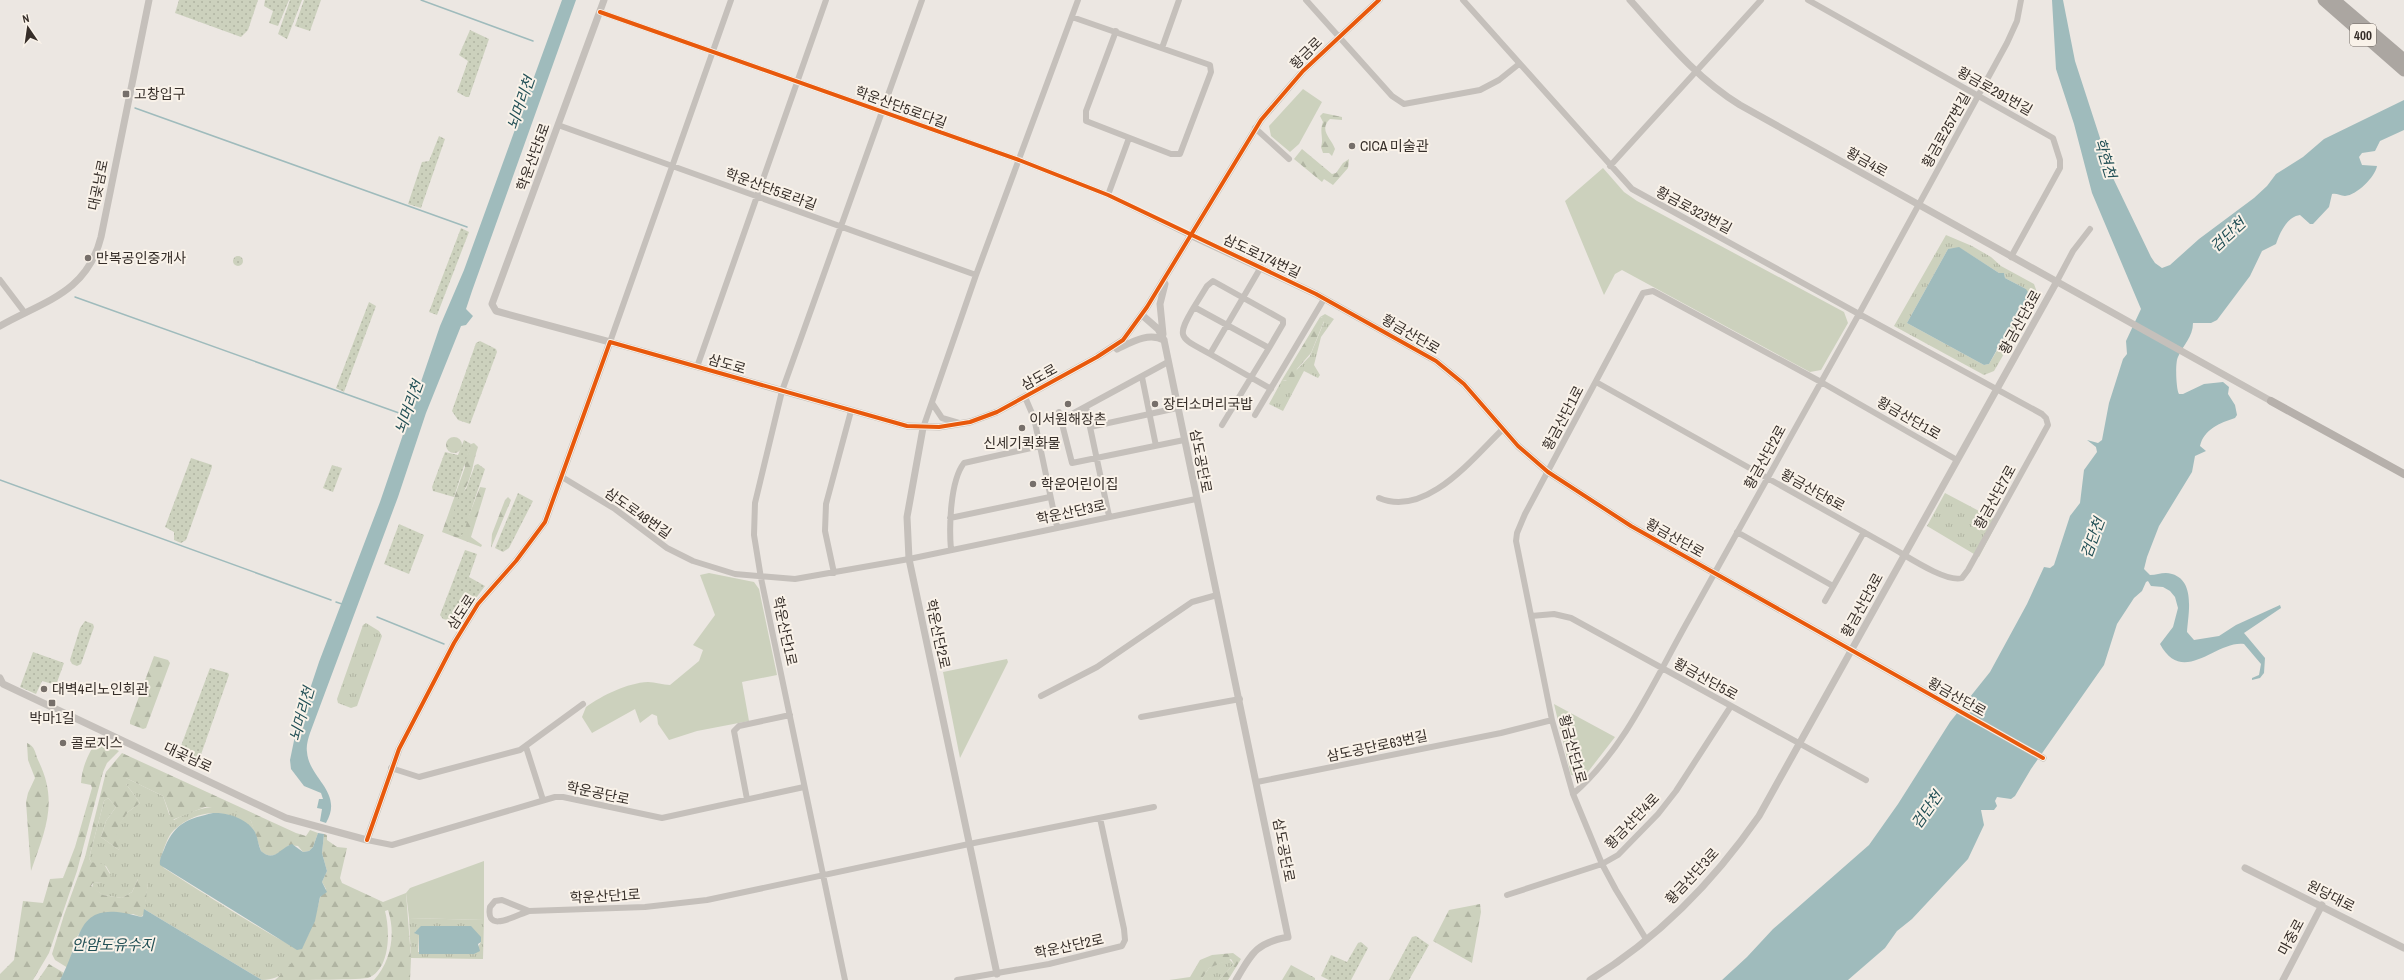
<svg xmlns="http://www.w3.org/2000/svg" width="2404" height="980" viewBox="0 0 2404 980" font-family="'Archivo Narrow','Noto Sans KR',sans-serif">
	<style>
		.grass { fill: url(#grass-tufts); fill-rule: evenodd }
		.forest { fill: url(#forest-firs) }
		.park { fill: #ccd1bd }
		.garden { fill: url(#garden-dots) }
		.water { fill: #9fbbbc }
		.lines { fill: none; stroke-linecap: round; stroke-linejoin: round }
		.stream { stroke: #9fbbbc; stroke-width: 1.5 }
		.minor { stroke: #c5c0bb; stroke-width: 6 }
		.tertiary { stroke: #c5c0bb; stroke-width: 7 }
		.secondary { stroke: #b6b0ab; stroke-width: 8 }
		.motorway { stroke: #aba6a1; stroke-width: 11 }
		.cycleway-casing { stroke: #f9f2e9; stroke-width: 6 }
		.cycleway { stroke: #e8590c; stroke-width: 4 }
		.poi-dot { fill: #766f6a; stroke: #f9f2e9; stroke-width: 1.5 }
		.labels { text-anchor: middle; stroke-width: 4; stroke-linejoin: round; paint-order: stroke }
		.shield { fill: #f9f2e9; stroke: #706963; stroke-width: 1 }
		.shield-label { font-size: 13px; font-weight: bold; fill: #362e29 }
		.street-label { font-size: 14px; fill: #362e29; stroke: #f9f2e9 }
		.poi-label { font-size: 14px; fill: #362e29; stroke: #f9f2e9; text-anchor: start }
		.water-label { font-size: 15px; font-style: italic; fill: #214f55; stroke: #f9f2e9 }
	</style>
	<defs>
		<pattern id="grass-tufts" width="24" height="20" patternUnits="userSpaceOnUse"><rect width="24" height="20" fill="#ccd1bd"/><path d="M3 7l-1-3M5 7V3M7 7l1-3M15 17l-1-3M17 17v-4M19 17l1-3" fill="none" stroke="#b0b4a2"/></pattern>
		<pattern id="forest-firs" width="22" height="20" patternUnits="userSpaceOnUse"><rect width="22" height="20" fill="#ccd1bd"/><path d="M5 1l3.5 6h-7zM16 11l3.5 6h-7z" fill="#b0b4a2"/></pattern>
		<pattern id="garden-dots" width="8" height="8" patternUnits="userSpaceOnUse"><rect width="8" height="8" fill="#ccd1bd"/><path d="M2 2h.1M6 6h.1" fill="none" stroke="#b0b4a2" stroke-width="1.8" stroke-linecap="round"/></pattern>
	</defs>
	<rect width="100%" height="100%" fill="#ece7e2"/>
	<path class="grass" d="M 1946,235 L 1972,246 L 1991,257 L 2001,266 L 2034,284 L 2038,295 L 1994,371 L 1984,375 L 1894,326 ZM 1960,248 L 1999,273 L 2004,273 L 2005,278 L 2026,289 L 2026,301 L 1989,364 L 1984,365 L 1907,323 L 1948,249 Z
		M 1325,314 L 1334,319 L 1321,337 L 1314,365 L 1320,375 L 1318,378 L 1304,371 L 1283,411 L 1269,404 L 1282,380 L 1286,381 L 1310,356 L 1324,322 L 1322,317 L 1320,317 Z
		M 1945,493 L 1998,521 L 1979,557 L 1927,526 Z
		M 366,623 L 379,631 L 382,636 L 357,706 L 351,708 L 338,703 L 337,699 L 363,625 Z
		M 126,778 L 163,796 L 169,814 L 174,820 C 198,807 229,798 251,821 L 256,834 C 253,827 246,823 240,820 C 217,807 193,813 174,830 C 167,836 163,852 160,861 L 164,868 C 180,878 294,952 302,949 C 292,966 283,980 262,980 L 144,909 L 148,883 L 138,879 L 132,892 L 122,898 L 103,895 L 92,888 L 93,883 L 102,882 L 110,873 L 106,866 L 91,862 L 89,858 L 104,801 L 108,798 L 116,807 L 106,821 L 101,837 L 119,850 L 120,841 L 114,831 L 128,812 L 140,803 L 126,784 Z
		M 409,918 L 484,920 L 483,959 L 411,958 ZM 472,928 L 481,942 L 474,954 L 418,952 L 419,935 L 415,931 Z
		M 1229,959 L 1234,964 L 1219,980 L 1201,980 L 1209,968 Z"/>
	<path class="forest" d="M 1323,113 L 1342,117 L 1342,120 L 1330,119 C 1318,130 1332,139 1335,149 L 1332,156 L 1329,153 L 1323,153 L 1321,147 C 1324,138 1319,132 1323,122 L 1320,116 Z
		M 1302,149 L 1332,174 L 1336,173 L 1343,163 L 1349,159 L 1348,168 L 1333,185 L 1324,179 L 1322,182 L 1294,159 Z
		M 1320,317 L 1324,318 L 1324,321 L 1311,353 L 1297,369 L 1294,378 L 1289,381 L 1282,380 Z
		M446 445a8 8 0 1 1 16 0a8 8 0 1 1-16 0Z
		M 474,443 L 478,447 C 473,462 472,477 464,491 C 460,498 462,527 461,536 L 480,487 L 486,488 L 471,537 L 482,545 L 481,547 L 442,532 L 465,467 L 464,463 L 471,444 Z
		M 508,497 L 511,500 L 491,548 L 492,534 L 505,500 Z
		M 154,656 L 168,660 L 170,663 L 146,728 L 143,729 L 130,724 L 130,721 Z
		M 97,740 L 119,751 L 107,763 L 103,772 L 77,871 L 49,953 L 33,980 L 0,980 L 0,974 L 14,960 L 23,901 L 43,903 L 50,879 L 63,878 L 75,847 L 92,788 L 91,785 L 81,783 C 82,767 88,754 97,740 Z
		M 27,743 C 35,746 35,753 38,760 C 59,802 45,830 31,871 L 26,802 L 28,793 L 35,778 L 28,760 Z
		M 122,753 L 296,833 L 306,836 L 310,830 L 318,833 L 313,847 L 309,851 L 303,852 L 298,846 L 289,845 C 281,852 271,861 261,851 L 251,821 L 235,811 L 221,807 L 205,807 L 172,820 L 163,796 L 126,778 L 126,784 L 140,803 L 128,812 L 115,831 L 121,842 L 119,850 L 101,837 L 106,821 L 116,807 L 108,798 L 104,801 L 89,858 L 91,862 L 104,864 L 111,876 L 105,882 L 93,883 L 91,886 L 103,895 L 122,898 L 132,892 L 139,877 L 145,877 L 148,883 L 144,914 L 141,917 L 133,914 L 88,920 L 75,940 L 68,968 L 55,960 L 52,954 L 64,915 L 85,857 L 106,772 Z
		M 324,834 L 327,835 L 327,840 L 337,847 L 347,848 L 340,878 L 342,883 L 383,902 L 406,893 L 411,958 L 410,980 L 374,980 C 391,961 396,934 388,910 L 385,911 C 390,930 391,969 368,978 C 352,980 295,980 275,980 C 301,958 312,931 320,898 C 320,895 325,893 326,889 L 322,882 L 327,871 L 322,853 Z
		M 1480,904 L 1481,912 L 1472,963 L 1433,941 L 1449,910 Z
		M 1233,953 L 1241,959 L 1228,980 L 1219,980 L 1234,964 L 1231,959 L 1209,968 L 1201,980 L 1169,980 L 1190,977 L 1200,960 L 1212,955 Z
		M 49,964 L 64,973 L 60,980 L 38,980 Z
		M 1291,965 L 1315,978 L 1315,980 L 1282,980 Z"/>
	<path class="park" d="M 1303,89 L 1322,102 L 1299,144 L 1290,152 L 1271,136 L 1269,126 Z
		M 1603,168 L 1624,192 L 1637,201 L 1844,312 L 1848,323 L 1821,370 L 1810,372 L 1622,270 L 1615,274 L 1604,295 L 1565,201 Z
		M 709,573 L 754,582 L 759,589 L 777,675 L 742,682 L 749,721 L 697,731 L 669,740 L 658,724 L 657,716 L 652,714 L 640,723 L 635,709 L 592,733 L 582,717 L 586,707 C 603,695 627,683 648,682 C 655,682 663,685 670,685 L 699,661 L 703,650 L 693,645 L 715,615 L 700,575 Z
		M 1007,659 L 1008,662 L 960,758 L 943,672 Z
		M 1554,704 L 1615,737 L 1584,777 L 1571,775 Z
		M 484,861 L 484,920 L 409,918 L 406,893 L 410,888 Z"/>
	<path class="garden" d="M 179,0 L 258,0 L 248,30 L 241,37 L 175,13 Z
		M 265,0 L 289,0 L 278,26 L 269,23 L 273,11 L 264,6 Z
		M 290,0 L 302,0 L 287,39 L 278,34 Z
		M 304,0 L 321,0 L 310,31 L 295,26 Z
		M 470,30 L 489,39 L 469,97 L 466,97 L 457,92 L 468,61 L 459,55 Z
		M 439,136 L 445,139 L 421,208 L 408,204 L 422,162 L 429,161 Z
		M 461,228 L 469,232 L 437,315 L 429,312 Z
		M233 261a5 5 0 1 1 10 0a5 5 0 1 1-10 0Z
		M 369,302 L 376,306 L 344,392 L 336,388 Z
		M 480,341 L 496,349 L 497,352 L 470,424 L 458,420 L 452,411 L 476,343 Z
		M 464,440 L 471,444 L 454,497 L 433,491 L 432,487 L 445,452 L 458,455 Z
		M 191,458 L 212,465 L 212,467 L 186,540 L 181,543 L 174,540 L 174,532 L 165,527 Z
		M 478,464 L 485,469 L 463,534 L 460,536 L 447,530 L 460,494 L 466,489 L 475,465 Z
		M 332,465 L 342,468 L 333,492 L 323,488 Z
		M 518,493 L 533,501 L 509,548 L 503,552 L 495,548 Z
		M 399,524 L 424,535 L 409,574 L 384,564 Z
		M 465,550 L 477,554 L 469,577 L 485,586 L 458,622 L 443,619 L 440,615 Z
		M 85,621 L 93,624 L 94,627 L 81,664 L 77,666 L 72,664 L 70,660 L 80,628 Z
		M 33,652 L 64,663 L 56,685 L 42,681 L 36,694 L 20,687 Z
		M 210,668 L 228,673 L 229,675 L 198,763 L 196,764 L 178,754 Z
		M 1416,936 L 1429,945 L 1409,980 L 1389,980 L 1412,937 Z
		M 1361,942 L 1368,948 L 1351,980 L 1329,980 L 1321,976 L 1331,955 L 1347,962 L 1358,943 Z"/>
	<path class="water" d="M 562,0 L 576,0 L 472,291 L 466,309 L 473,316 L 466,325 L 461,326 L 426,413 L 398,497 L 310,733 C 308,739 306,746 307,752 C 309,779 344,792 326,823 L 320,821 L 322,809 L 317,808 L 319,799 L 323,799 L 321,793 L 304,786 L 291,769 L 290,760 L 296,731 L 319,662 L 380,502 L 440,326 L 464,270 Z
		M 2052,0 L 2063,0 L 2075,61 L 2113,178 L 2151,257 L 2155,263 L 2162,268 L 2170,265 L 2199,239 L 2254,198 L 2267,186 L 2276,174 L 2303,157 L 2324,139 L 2404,100 L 2404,130 L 2380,141 L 2375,151 L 2362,153 L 2359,157 L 2362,165 L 2377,166 C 2375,177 2357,195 2345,196 C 2340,196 2337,193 2332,194 L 2329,207 L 2313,224 L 2310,224 L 2300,215 C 2287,217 2280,232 2276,244 L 2262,251 L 2250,276 L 2217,320 L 2211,323 L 2193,323 C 2193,337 2183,345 2178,357 C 2175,362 2176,389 2179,394 L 2183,394 L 2204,384 L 2223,382 L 2229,387 L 2228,394 L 2235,405 L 2237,415 L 2235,418 C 2220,423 2204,429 2200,446 L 2206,451 L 2195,456 L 2192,472 L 2159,526 L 2147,557 L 2144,569 L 2150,575 C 2158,575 2164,571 2172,574 C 2196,581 2188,615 2187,632 L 2194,640 L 2219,636 L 2236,625 L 2280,605 L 2281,608 L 2244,633 L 2265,658 L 2264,673 L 2260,678 L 2252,680 L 2252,678 L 2259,675 L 2261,664 L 2244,644 C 2216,640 2183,687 2160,644 L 2173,627 L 2178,608 L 2175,597 L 2170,591 L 2163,587 L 2151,586 L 2148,581 L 2146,582 L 2142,591 L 2134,598 L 2117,624 L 2104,665 L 2031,769 L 2015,796 L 2011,799 L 1997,797 L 1995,801 L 1997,806 L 1994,810 L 1981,810 L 1984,825 L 1968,859 L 1912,919 L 1897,931 L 1885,948 L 1848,980 L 1722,980 L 1747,957 L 1773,929 L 1869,845 L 1898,804 L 1950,722 L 1990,672 L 2027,604 L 2044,567 L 2050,568 L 2054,565 L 2070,516 L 2080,503 L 2084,470 L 2097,452 L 2096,447 L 2087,440 L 2098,443 L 2102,440 L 2109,403 L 2123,359 L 2127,354 L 2126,341 L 2141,309 L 2092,193 L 2074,124 L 2056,69 Z
		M 1959,247 L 1999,273 L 2004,273 L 2005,278 L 2026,289 L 2029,294 L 2028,300 L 2009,328 L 1989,364 L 1984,365 L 1907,323 L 1948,249 Z
		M 213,813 C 227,812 248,819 255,832 C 258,838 258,845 261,851 C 274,863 280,848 292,844 L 303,852 L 309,851 L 313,847 L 318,833 L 324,834 L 322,853 L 327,871 L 322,882 L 327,892 L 320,897 L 315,921 L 302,949 L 297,950 L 160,865 C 159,858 163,853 165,847 C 176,822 188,819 213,813 Z
		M 144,909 L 262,980 L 60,980 C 84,937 73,897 141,917 L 143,916 Z
		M 421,926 L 471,926 L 481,937 L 481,942 L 478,944 L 480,951 L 474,954 L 419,954 L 419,935 L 414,933 Z"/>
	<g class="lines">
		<path class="stream" d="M 421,0 L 533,41
			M 135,108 L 467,227
			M 75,297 L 399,413
			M 0,480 L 331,600
			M 336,602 L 342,604
			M 377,617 L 444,644"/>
		<path class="minor" d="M 1306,0 L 1392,96 L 1404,104 L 1480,90 L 1499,80 L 1519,64
			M 1463,0 L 1632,189 L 1859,314 L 2007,43 L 2017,21 L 2021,0
			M 1808,0 L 2053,138 L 2060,160 L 2060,168 L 2011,257
			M 600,12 L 1019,160 L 1108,195 L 1190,235
			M 1072,17 L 1210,65 L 1211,72 L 1180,154 L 1171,154 L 1086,121 L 1086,111 L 1116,31
			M 1162,48 L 1179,0
			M 558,125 L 976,275
			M 1255,128 L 1289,159
			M 1610,166 L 1761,0
			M 1108,195 L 1129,138
			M 1261,267 L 1210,354 L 1271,389
			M 0,280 L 25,313
			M 1213,281 L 1283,320 L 1283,324 L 1269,348 L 1194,307 L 1207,286 Z
			M 2056,283 L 2073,251 L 2090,229
			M 1194,307 C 1175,339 1180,337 1210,354
			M 610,342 L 731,0
			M 697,367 L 826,0
			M 1142,377 L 1156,446
			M 1025,397 L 1034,418 L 1057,527
			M 932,403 L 942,418 L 959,423
			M 1086,407 L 1090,427
			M 1059,412 L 1072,463 L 1184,440
			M 1255,415 L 1324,299
			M 1061,420 L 1168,362
			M 1222,425 L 1269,348
			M 923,428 L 976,275 L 1078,0
			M 562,477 L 615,509 L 667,548 L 693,561 L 735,574 L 795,579 L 909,559 L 1196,499
			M 1379,498 C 1426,518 1472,459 1502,430
			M 1109,516 L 1090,427 L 1177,408
			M 950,518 L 1050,497
			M 1737,532 L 1833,586
			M 951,550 C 949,527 950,481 964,463 L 1040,446
			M 834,573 L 825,531 L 826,504 L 851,411
			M 1825,601 L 1864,532
			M 1531,616 L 1554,614 L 1571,618 L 1866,780
			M 1041,696 L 1097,667 L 1192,602 L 1217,595
			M 1141,717 L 1240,699
			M 526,747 L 543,800
			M 391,768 L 419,777 L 520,750 L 583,704
			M 1257,782 L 1501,733 L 1552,720
			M 1573,794 C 1625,749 1655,679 1689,619 C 1746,518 1802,416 1859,314 L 2042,414 L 2046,418 L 2048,425 L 1968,570 L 1962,578 C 1947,583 1908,557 1894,549 C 1795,493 1695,438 1596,382
			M 747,799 L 734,731 L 739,726 L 790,715
			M 367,840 L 392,845 L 555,797 L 563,797 L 662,818 L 804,787
			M 1507,895 L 1602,864 L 1618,855 L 1658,814 L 1676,791 L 1731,706
			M 502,900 L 529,911 C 518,914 485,935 490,907 L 495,901 Z
			M 529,911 L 645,907 L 707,900 L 969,844 L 1154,807
			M 1646,939 L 1616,890 L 1602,864 L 1573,794 L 1552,720 L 1516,541 L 1517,533 L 1525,514 L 1643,293 L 1653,291 L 1821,382 L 1957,460
			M 845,980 L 761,578 L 754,535 L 755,503 L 782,391 L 922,0
			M 957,980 L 1049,964 L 1122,946 L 1125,940 L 1124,929 L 1100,818"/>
		<path class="tertiary" d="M 604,0 L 492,304 L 496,311 L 610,342
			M 1630,0 C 1665,39 1696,78 1740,105 L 2271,401
			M 1190,235 L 1316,294 L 1436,361 L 1464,384 L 1518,446 L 1548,472 L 1631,526 L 2043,758
			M 1142,315 L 1158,329 L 1164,340 L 1288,937 C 1256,943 1252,953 1236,980
			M 0,326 C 44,301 87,293 101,237 L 149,0
			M 1163,334 L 1160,304 L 1165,284
			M 1117,349 C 1132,342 1148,332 1164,340
			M 923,428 L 907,517 L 909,559 L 997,974
			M 0,678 L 3,684 L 286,818 L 367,840 L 399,749 L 454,643 L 478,604 L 516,561 L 545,522 L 610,342 L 907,426 L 939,427 L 970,422 L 997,412 L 1097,357 L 1123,340 L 1147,307 L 1261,120 L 1303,71 L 1379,0
			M 2245,868 L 2404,948
			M 1590,980 C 1657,939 1714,881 1759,816 L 2056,283
			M 2283,980 L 2322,905"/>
		<path class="secondary" d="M 2271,401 L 2404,474"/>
		<path class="motorway" d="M 2323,0 L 2404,71
			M 2335,0 L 2404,59"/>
		<defs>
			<path id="cycleway" d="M 600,12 L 1019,160 L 1108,195 L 1316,294 L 1436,361 L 1464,384 L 1518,446 L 1548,472 L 1631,526 L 2043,758
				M 367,840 L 399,749 L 454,643 L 478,604 L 516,561 L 545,522 L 610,342 L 907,426 L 939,427 L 970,422 L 997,412 L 1097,357 L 1123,340 L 1147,307 L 1261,120 L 1303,71 L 1379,0"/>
		</defs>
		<use href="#cycleway" class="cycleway-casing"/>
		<use href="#cycleway" class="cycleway"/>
	</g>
	<g class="poi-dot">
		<rect x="122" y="90" width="8" height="8" rx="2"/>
		<circle cx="1352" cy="146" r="4"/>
		<circle cx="88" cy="258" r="4"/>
		<circle cx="1068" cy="404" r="4"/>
		<circle cx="1155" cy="404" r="4"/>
		<circle cx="1022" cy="428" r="4"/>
		<circle cx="1033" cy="484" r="4"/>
		<circle cx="44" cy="689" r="4"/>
		<rect x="48" y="699" width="8" height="8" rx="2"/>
		<circle cx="63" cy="743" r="4"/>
	</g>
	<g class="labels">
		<rect class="shield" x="2350" y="24" width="26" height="22" rx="3"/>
		<g class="shield-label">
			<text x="2363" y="40">400</text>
		</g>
		<g class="street-label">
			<text transform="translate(1306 53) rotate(-45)" y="5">황금로</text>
			<text transform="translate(1995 91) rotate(29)" y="5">황금로291번길</text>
			<text transform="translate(901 107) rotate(20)" y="5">학운산단5로다길</text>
			<text transform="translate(1946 130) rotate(-61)" y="5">황금로257번길</text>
			<text transform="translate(533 157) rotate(-70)" y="5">학운산단5로</text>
			<text transform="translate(1867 162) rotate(29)" y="5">황금4로</text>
			<text transform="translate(98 185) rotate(-78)" y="5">대곶남로</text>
			<text transform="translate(771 189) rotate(20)" y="5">학운산단5로라길</text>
			<text transform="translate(1694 210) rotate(28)" y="5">황금로323번길</text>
			<text transform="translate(1262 256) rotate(25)" y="5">삼도로174번길</text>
			<text transform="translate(2020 322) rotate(-61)" y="5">황금산단3로</text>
			<text transform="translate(1411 334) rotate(30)" y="5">황금산단로</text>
			<text transform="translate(727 364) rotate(16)" y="5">삼도로</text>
			<text transform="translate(1039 377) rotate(-29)" y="5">삼도로</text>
			<text transform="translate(1563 418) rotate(-62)" y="5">황금산단1로</text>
			<text transform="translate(1909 418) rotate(30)" y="5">황금산단1로</text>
			<text transform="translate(1765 457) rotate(-61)" y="5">황금산단2로</text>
			<text transform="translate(1201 461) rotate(79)" y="5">삼도공단로</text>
			<text transform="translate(1813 490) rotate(29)" y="5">황금산단6로</text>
			<text transform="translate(1995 497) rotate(-61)" y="5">황금산단7로</text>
			<text transform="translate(1071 512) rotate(-12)" y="5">학운산단3로</text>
			<text transform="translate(638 513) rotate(35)" y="5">삼도로48번길</text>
			<text transform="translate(1675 538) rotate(29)" y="5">황금산단로</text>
			<text transform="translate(1862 605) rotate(-61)" y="5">황금산단3로</text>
			<text transform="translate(461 612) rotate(-57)" y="5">삼도로</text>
			<text transform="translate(785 631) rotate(78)" y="5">학운산단1로</text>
			<text transform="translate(938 634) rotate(78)" y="5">학운산단2로</text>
			<text transform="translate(1706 679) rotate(29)" y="5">황금산단5로</text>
			<text transform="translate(1957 697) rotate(29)" y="5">황금산단로</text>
			<text transform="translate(1377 746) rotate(-12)" y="5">삼도공단로63번길</text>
			<text transform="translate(1573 749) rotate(75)" y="5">황금산단1로</text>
			<text transform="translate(188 757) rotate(25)" y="5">대곶남로</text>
			<text transform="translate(598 793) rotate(12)" y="5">학운공단로</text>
			<text transform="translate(1632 821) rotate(-46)" y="5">황금산단4로</text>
			<text transform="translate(1284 850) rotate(79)" y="5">삼도공단로</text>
			<text transform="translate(1692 876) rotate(-47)" y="5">황금산단3로</text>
			<text transform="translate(605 896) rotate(-3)" y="5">학운산단1로</text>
			<text transform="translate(2331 896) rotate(27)" y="5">원당대로</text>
			<text transform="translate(2291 937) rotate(-62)" y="5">마중로</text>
			<text transform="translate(1069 946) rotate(-12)" y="5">학운산단2로</text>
		</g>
		<g class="poi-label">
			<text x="134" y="99">고창입구</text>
			<text x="1360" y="151">CICA 미술관</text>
			<text x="96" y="263">만복공인중개사</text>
			<text x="1163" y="409">장터소머리국밥</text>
			<text x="1068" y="424" text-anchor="middle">이서원해장촌</text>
			<text x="1022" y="448" text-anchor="middle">신세기퀵화물</text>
			<text x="1041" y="489">학운어린이집</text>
			<text x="52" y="694">대벽4리노인회관</text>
			<text x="52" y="723" text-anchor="middle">박마1길</text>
			<text x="71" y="748">콜로지스</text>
		</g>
		<g class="water-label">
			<text transform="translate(521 103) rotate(-71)" y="5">뇌머리천</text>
			<text transform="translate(2105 158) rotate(73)" y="5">학현천</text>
			<text transform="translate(2228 235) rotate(-43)" y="5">검단천</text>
			<text transform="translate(409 407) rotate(-70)" y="5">뇌머리천</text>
			<text transform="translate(2093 538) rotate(-70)" y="5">검단천</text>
			<text transform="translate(302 714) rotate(-74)" y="5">뇌머리천</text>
			<text transform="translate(1927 810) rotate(-55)" y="5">검단천</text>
			<text x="113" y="950">안암도유수지</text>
		</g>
	</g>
	<g transform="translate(28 28) rotate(347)" stroke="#f9f2e9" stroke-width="3" paint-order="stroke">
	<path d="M0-3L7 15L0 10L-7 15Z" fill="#362e29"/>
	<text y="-6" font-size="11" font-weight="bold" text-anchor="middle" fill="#362e29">N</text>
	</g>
</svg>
